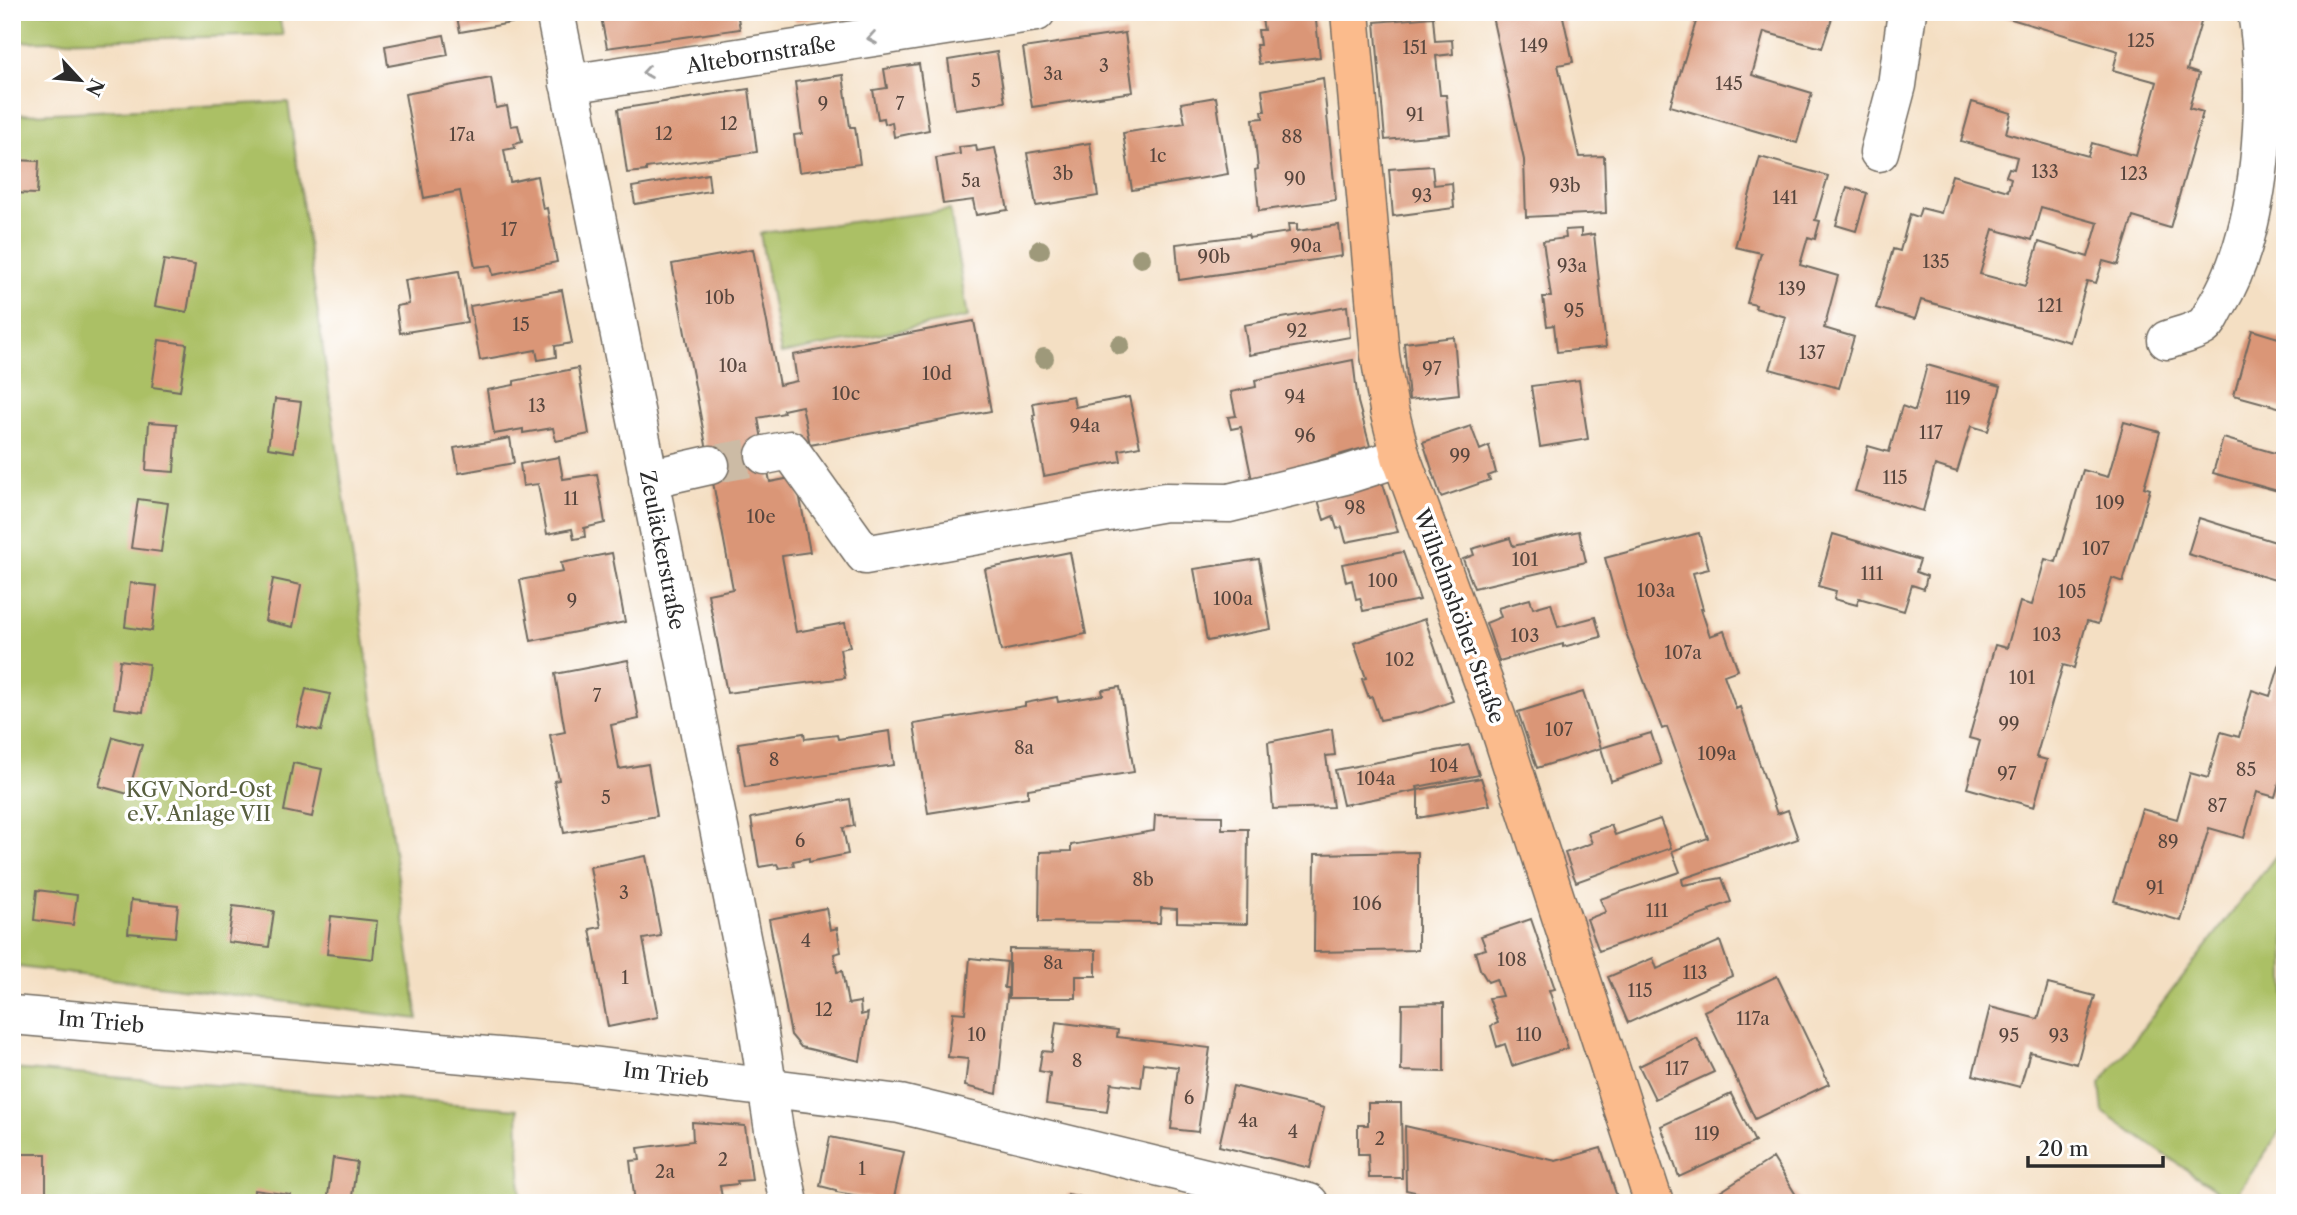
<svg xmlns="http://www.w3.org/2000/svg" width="2297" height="1215" viewBox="0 0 2297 1215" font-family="'Libre Caslon Text',serif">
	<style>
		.green { fill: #abc065; stroke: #6b7648; stroke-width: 2 }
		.building { fill: #da9677; fill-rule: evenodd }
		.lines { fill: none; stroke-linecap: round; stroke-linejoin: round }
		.minor-tunnel { stroke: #ccbba5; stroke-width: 38; stroke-dasharray: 38 19; stroke-linecap: butt }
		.minor-casing { stroke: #716a60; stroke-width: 41 }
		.major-casing { stroke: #716a60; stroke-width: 41 }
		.minor { stroke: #fff; stroke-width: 38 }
		.major { stroke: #fbbb8c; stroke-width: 38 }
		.tree { fill: #9e997a }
		.oneway { stroke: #a0a0a0 }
		.labels { text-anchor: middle; stroke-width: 7; stroke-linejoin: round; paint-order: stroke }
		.number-label { font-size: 18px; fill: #57463e }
		.street-label { font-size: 21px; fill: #2b2b2b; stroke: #fff }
		.park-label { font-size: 21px; fill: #585f3f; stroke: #fff }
	</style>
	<rect width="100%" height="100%" fill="#fff"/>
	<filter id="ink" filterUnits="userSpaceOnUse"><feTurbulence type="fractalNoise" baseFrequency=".0143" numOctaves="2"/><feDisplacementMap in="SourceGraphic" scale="14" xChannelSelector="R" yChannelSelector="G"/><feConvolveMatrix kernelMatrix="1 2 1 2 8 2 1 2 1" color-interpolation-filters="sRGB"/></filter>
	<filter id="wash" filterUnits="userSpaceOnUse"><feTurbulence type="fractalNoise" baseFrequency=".00686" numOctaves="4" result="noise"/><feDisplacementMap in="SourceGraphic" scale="28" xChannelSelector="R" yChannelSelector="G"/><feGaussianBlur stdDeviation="1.57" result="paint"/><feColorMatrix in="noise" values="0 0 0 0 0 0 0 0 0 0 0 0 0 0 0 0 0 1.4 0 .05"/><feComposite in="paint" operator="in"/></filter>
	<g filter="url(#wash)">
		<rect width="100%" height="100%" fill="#f4dfc3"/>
		<path class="green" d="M 12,12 L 278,12 L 283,35 L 12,42 Z
			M 288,102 L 418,1019 L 12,966 L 12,115 Z
			M 950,210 L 968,317 L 781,354 L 760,233 Z
			M 2285,844 L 2285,1124 L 2232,1201 L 2103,1112 L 2100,1084 Z
			M 12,1069 L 518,1109 L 521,1203 L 12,1203 Z"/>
		<g id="blocks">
			<path class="building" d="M 456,12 L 515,12 L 517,22 L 460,32 Z
				M 600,12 L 737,12 L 740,29 L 607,48 Z
				M 794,12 L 842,12 L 842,14 L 795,21 Z
				M 1270,12 L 1315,12 L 1320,57 L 1259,64 L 1256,45 L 1260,45 L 1258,30 L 1264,30 L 1261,14 Z
				M 1491,12 L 1562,12 L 1573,62 L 1558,65 L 1579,157 L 1604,156 L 1606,213 L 1526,217 L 1524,160 Z
				M 1699,12 L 1712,16 L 1713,12 L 1834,12 L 1822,48 L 1764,32 L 1752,75 L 1812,93 L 1797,143 L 1670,106 Z
				M 1988,12 L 2204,12 L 2187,70 L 2199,74 L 2189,108 L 2203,112 L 2170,228 L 2133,217 L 2118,265 L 2103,261 L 2096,283 L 2087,281 L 2070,342 L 1921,300 L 1915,319 L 1876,308 L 1893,249 L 1900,251 L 1910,214 L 1918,217 L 1921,208 L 1941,213 L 1952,175 L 2008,191 L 2011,178 L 2006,176 L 2009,168 L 2014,169 L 2017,157 L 1961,141 L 1972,102 L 2011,113 L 2006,133 L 2088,156 L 2092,143 L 2136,156 L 2157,82 L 2113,70 L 2118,51 ZM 2041,207 L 2098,223 L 2088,257 L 2039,242 L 2025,286 L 1980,274 L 1993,229 L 2032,240 Z
				M 1433,17 L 1435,41 L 1452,40 L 1453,54 L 1436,56 L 1440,95 L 1446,95 L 1450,134 L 1385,140 L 1375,22 Z
				M 1125,33 L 1133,92 L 1032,107 L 1023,48 Z
				M 444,35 L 448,55 L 388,66 L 385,46 Z
				M 997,52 L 1005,102 L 955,109 L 948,60 Z
				M 919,64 L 929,130 L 894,137 L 892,122 L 885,124 L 884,118 L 878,119 L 873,90 L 887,88 L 884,69 Z
				M 843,75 L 850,127 L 855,127 L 860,164 L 799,172 L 794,135 L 802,134 L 795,82 Z
				M 491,78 L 496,108 L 507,106 L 511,126 L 518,125 L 522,142 L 514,144 L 515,148 L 504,150 L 510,182 L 537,176 L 543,209 L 547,208 L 557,262 L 493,275 L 491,265 L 475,267 L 460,191 L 424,198 L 405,94 Z
				M 1323,78 L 1336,200 L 1259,211 L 1255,170 L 1258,169 L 1253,119 L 1263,118 L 1262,111 L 1265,111 L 1262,90 Z
				M 749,89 L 757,152 L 646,168 L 646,171 L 627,173 L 618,109 Z
				M 1216,97 L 1228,174 L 1132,190 L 1123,133 L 1185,123 L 1181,103 Z
				M 1090,143 L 1098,196 L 1036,206 L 1027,153 Z
				M 976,145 L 977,151 L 995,148 L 1008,210 L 976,215 L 973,200 L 943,204 L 936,158 L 960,154 L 959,147 Z
				M 1760,157 L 1828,176 L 1815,220 L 1820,221 L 1815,239 L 1808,237 L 1800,265 L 1838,276 L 1824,328 L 1854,337 L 1839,388 L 1770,369 L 1786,317 L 1755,308 L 1756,305 L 1747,303 L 1761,253 L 1735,247 Z
				M 12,160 L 39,161 L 37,194 L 12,193 Z
				M 1432,166 L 1434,185 L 1452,183 L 1454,208 L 1393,216 L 1389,169 Z
				M 708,174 L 710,191 L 635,204 L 632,187 Z
				M 1847,187 L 1867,193 L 1856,231 L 1836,225 Z
				M 1288,224 L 1297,224 L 1297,231 L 1339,225 L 1342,256 L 1179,280 L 1176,244 L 1248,235 L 1249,238 L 1289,232 Z
				M 1581,229 L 1581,236 L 1594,234 L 1606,347 L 1557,352 L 1554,325 L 1547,326 L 1543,297 L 1551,297 L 1543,241 L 1566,238 L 1565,230 Z
				M 753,249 L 779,385 L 797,381 L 793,355 L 974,321 L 991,411 L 810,445 L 802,406 L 783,410 L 784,413 L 758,418 L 770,482 L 796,477 L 810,552 L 782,556 L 796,632 L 845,623 L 850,647 L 840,649 L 845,678 L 727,693 L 708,594 L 733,589 L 672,264 Z
				M 164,260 L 195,265 L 187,312 L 155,306 Z
				M 459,271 L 467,322 L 400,333 L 396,306 L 409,304 L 405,280 Z
				M 562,290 L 572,343 L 555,346 L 556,357 L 538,360 L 536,350 L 480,360 L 470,306 Z
				M 1347,306 L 1350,337 L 1249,355 L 1244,325 Z
				M 2252,330 L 2285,340 L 2285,409 L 2234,395 Z
				M 1454,337 L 1459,394 L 1409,400 L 1404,343 Z
				M 159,340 L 187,344 L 180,391 L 152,387 Z
				M 1353,360 L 1358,402 L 1370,446 L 1252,480 L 1241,427 L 1231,429 L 1228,417 L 1236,416 L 1231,392 L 1256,387 L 1255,380 Z
				M 1927,365 L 2001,386 L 1988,431 L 1971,426 L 1957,472 L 1935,465 L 1923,511 L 1855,491 L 1868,446 L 1889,452 L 1902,406 L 1915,411 Z
				M 578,368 L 589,434 L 556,441 L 553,428 L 523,433 L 523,429 L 494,434 L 487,390 L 514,385 L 514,381 Z
				M 1579,380 L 1588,439 L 1540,447 L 1531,386 Z
				M 1073,396 L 1075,407 L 1129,397 L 1140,446 L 1119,450 L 1121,461 L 1044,476 L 1033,415 L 1035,415 L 1033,403 Z
				M 275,399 L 301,402 L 294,452 L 268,448 Z
				M 149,422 L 177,424 L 174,472 L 146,470 Z
				M 2124,422 L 2160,432 L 2144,487 L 2150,489 L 2123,582 L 2112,578 L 2098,624 L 2087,621 L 2074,668 L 2063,665 L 2036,757 L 2047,760 L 2034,807 L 1967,788 L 1980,741 L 1969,738 L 1995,645 L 2007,648 L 2020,602 L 2032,605 L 2045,559 L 2056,562 L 2083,470 L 2108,477 Z
				M 1471,426 L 1480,450 L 1489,446 L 1496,473 L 1488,476 L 1490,480 L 1441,497 L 1423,442 Z
				M 510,438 L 514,463 L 459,473 L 454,448 Z
				M 2223,438 L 2285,456 L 2285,493 L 2213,473 Z
				M 559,457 L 563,479 L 597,474 L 605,523 L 584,528 L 585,537 L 574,539 L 572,529 L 547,534 L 538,484 L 523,486 L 520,464 Z
				M 1382,481 L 1398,532 L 1346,542 L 1342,527 L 1337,529 L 1333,516 L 1324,520 L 1318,500 Z
				M 138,499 L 168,503 L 161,552 L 131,548 Z
				M 2199,518 L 2285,545 L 2285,583 L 2188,554 Z
				M 1579,531 L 1586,562 L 1474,588 L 1463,559 L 1474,555 L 1472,549 L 1510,538 L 1513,546 Z
				M 1699,533 L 1709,569 L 1693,573 L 1703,609 L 1701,609 L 1710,636 L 1724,631 L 1738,670 L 1724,675 L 1736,709 L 1740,707 L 1777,814 L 1788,810 L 1798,839 L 1682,879 L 1683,885 L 1722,878 L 1731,902 L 1709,910 L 1710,912 L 1599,951 L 1587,919 L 1606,912 L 1600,899 L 1680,872 L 1672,851 L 1708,838 L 1667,727 L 1662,729 L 1647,689 L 1625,630 L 1605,558 Z
				M 1833,534 L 1920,560 L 1916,572 L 1927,576 L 1924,589 L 1912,585 L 1904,611 L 1859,598 L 1857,605 L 1834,599 L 1836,591 L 1818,586 Z
				M 1070,552 L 1086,634 L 1001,651 L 985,569 Z
				M 1403,552 L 1420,600 L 1363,611 L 1360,598 L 1356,599 L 1352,580 L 1346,582 L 1342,564 Z
				M 612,553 L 625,622 L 531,641 L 520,580 L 563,572 L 561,563 Z
				M 1259,559 L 1271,629 L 1207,641 L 1194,569 Z
				M 273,579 L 301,585 L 293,627 L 265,621 Z
				M 130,583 L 157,586 L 152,631 L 125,627 Z
				M 1530,599 L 1533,608 L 1551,603 L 1558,627 L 1595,617 L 1601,637 L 1563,647 L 1563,644 L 1499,661 L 1486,623 L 1501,617 L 1498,608 Z
				M 1425,619 L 1453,701 L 1422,712 L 1380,720 L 1372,697 L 1369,698 L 1362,679 L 1366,678 L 1354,643 Z
				M 2285,647 L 2285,762 L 2275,797 L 2257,792 L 2244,838 L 2209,828 L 2181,921 L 2114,901 L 2142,809 L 2177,819 L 2190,773 L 2208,778 L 2221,732 L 2239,737 L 2252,690 L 2270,696 Z
				M 120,660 L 149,664 L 143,712 L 114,708 Z
				M 628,660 L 639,719 L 611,725 L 619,769 L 648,764 L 657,816 L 564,833 L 554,781 L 559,780 L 550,735 L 565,732 L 555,674 Z
				M 1120,687 L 1134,772 L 1028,789 L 1028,797 L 928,813 L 914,724 L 1025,706 L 1025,703 L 1057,697 L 1058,702 L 1103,695 L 1102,690 Z
				M 306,689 L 330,694 L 321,731 L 297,726 Z
				M 1583,692 L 1601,748 L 1651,733 L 1661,764 L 1611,781 L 1601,748 L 1537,768 L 1518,712 Z
				M 1332,729 L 1335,755 L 1326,756 L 1333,807 L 1273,809 L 1268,742 Z
				M 890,731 L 894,765 L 745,787 L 738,743 L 804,733 L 805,739 L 837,735 L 838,739 Z
				M 113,737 L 142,745 L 128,794 L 99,786 Z
				M 1469,745 L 1479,775 L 1417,787 L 1418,790 L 1481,778 L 1490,805 L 1418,818 L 1418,790 L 1343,805 L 1335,770 Z
				M 293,763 L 322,769 L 312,817 L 284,811 Z
				M 850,799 L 854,826 L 843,828 L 848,854 L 809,862 L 809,858 L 793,861 L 794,866 L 779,868 L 777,864 L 759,867 L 751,818 Z
				M 1155,815 L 1222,816 L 1222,829 L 1248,829 L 1247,924 L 1177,922 L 1177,909 L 1161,908 L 1160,923 L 1039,922 L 1040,852 L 1071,851 L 1071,845 L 1154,831 Z
				M 1660,819 L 1671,848 L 1576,882 L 1565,853 L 1592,843 L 1588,833 L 1611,825 L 1615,835 Z
				M 1418,852 L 1418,950 L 1314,952 L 1315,854 Z
				M 646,856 L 661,936 L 643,939 L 658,1017 L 608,1027 L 590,929 L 601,927 L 590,867 Z
				M 37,890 L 77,895 L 73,925 L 34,920 Z
				M 131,900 L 178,905 L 175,937 L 128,933 Z
				M 233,906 L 274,911 L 269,947 L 228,942 Z
				M 826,908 L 830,930 L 837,928 L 841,952 L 834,954 L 837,972 L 842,971 L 848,1004 L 860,1002 L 861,1015 L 868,1013 L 860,1061 L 801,1047 L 791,1035 L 769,919 Z
				M 331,916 L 377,921 L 373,959 L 327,954 Z
				M 1531,919 L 1555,989 L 1549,990 L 1568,1048 L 1512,1066 L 1505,1044 L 1497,1047 L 1491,1026 L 1498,1023 L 1489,998 L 1502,996 L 1496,979 L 1488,982 L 1480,969 L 1475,952 L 1486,949 L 1481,936 Z
				M 1720,941 L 1732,976 L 1628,1023 L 1608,977 L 1653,958 L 1657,969 Z
				M 1009,949 L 1096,950 L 1096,976 L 1076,976 L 1076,998 L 1009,998 Z
				M 970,958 L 1007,962 L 1004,988 L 1008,988 L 997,1094 L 965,1086 L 968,1059 L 948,1057 L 953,1012 L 965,1013 Z
				M 1777,976 L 1829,1084 L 1755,1119 L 1704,1011 Z
				M 2048,984 L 2095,996 L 2077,1064 L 2030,1052 L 2020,1087 L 1973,1075 L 1990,1007 L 2038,1019 Z
				M 1444,1003 L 1444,1072 L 1401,1071 L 1402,1004 Z
				M 1056,1022 L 1118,1030 L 1117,1037 L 1210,1048 L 1198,1132 L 1171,1129 L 1178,1067 L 1144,1063 L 1141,1087 L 1111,1083 L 1107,1112 L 1046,1104 L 1050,1073 L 1039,1071 L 1042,1051 L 1052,1052 Z
				M 1697,1038 L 1714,1072 L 1655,1099 L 1639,1066 Z
				M 1233,1086 L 1324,1108 L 1310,1168 L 1219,1146 Z
				M 1731,1094 L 1755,1142 L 1679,1177 L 1661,1126 Z
				M 1368,1103 L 1401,1103 L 1402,1178 L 1369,1178 L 1368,1154 L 1358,1154 L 1358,1125 L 1368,1125 Z
				M 692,1122 L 745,1126 L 752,1180 L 737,1181 L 738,1184 L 720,1186 L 723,1203 L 635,1203 L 630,1161 L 640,1160 L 638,1148 L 693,1141 Z
				M 1405,1126 L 1556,1161 L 1601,1148 L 1619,1203 L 1464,1203 L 1406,1190 Z
				M 830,1137 L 904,1152 L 893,1202 L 836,1192 L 836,1190 L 820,1186 Z
				M 12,1154 L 46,1154 L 46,1198 L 12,1198 Z
				M 333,1158 L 357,1162 L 351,1203 L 327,1203 Z
				M 1773,1158 L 1801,1203 L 1703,1203 L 1765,1163 Z
				M 254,1190 L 291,1195 L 290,1203 L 253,1203 Z
				M 1068,1194 L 1104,1202 L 1104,1203 L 1065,1203 Z"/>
		</g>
	</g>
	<g filter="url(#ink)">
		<use href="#blocks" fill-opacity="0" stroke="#716a60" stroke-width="2"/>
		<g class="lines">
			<path class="minor-tunnel" d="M 710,465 L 765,455"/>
			<defs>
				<path id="minor" d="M 555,12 L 754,1002 L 774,1130 L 789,1203
					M 569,84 L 1036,12
					M 1879,152 L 1897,85 L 1907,12
					M 2167,340 C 2178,336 2193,333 2202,327 C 2209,323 2213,311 2217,305 C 2262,233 2271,95 2257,12
					M 765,455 L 790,450 L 865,555 L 1165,502 L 1229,503 L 1345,475 L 1401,457
					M 648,479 L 710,465
					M 12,1015 L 568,1063 L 900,1104 L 1309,1203"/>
				<path id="major" d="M 1350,12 L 1380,355 L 1389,410 L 1401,457 L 1496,716 L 1654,1203"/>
			</defs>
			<use href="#minor" class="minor-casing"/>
			<use href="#major" class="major-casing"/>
			<use href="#minor" class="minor"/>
			<use href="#major" class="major"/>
		</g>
		<g class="tree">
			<circle cx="1040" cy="250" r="10"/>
			<circle cx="1141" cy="258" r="10"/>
			<circle cx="1120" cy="345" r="10"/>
			<circle cx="1044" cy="358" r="10"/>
		</g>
		<defs><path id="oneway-chevron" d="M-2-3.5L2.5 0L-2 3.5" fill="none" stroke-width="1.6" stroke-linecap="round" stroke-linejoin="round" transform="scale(1.75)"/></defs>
		<g class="oneway">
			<use href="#oneway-chevron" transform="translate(872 38) rotate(171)"/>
			<use href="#oneway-chevron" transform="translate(647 72) rotate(171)"/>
		</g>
	</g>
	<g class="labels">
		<g class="number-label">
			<text x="2141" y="47">125</text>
			<text x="1534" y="52">149</text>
			<text x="1415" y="54">151</text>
			<text x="1104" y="72">3</text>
			<text x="1053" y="80">3a</text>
			<text x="976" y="87">5</text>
			<text x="1729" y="90">145</text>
			<text x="823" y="110">9</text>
			<text x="900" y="110">7</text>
			<text x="1415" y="121">91</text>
			<text x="729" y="130">12</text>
			<text x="664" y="140">12</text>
			<text x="462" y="141">17a</text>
			<text x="1292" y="143">88</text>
			<text x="1158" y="162">1c</text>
			<text x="2045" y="178">133</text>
			<text x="1063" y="180">3b</text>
			<text x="2134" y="180">123</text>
			<text x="1295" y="185">90</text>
			<text x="971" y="187">5a</text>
			<text x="1565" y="192">93b</text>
			<text x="1422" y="202">93</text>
			<text x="1785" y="204">141</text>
			<text x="509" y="236">17</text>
			<text x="1306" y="252">90a</text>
			<text x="1214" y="263">90b</text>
			<text x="1936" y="268">135</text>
			<text x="1572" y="272">93a</text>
			<text x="1792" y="295">139</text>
			<text x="720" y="304">10b</text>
			<text x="2050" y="312">121</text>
			<text x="1574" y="317">95</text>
			<text x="521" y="331">15</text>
			<text x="1297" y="337">92</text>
			<text x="1812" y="359">137</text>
			<text x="733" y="372">10a</text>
			<text x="1432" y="375">97</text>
			<text x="937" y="380">10d</text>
			<text x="846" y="400">10c</text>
			<text x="1295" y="403">94</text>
			<text x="1958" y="404">119</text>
			<text x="537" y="412">13</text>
			<text x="1085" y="432">94a</text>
			<text x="1931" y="439">117</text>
			<text x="1305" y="442">96</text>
			<text x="1460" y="462">99</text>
			<text x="1895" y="484">115</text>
			<text x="571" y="505">11</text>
			<text x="2110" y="509">109</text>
			<text x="1355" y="514">98</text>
			<text x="761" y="523">10e</text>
			<text x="2096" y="555">107</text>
			<text x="1525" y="566">101</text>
			<text x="1872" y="580">111</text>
			<text x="1383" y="587">100</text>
			<text x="1656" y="597">103a</text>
			<text x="2072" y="598">105</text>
			<text x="1233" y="605">100a</text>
			<text x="572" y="607">9</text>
			<text x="2047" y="641">103</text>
			<text x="1525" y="642">103</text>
			<text x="1683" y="659">107a</text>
			<text x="1400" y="666">102</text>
			<text x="2022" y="684">101</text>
			<text x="597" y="702">7</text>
			<text x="2009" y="730">99</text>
			<text x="1559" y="736">107</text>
			<text x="1024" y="754">8a</text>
			<text x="1717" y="760">109a</text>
			<text x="774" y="766">8</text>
			<text x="1444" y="772">104</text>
			<text x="2246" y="776">85</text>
			<text x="2007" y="780">97</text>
			<text x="1376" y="785">104a</text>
			<text x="606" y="804">5</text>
			<text x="2217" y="812">87</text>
			<text x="800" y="847">6</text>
			<text x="2168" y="848">89</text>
			<text x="1143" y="886">8b</text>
			<text x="2155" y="894">91</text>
			<text x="624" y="899">3</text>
			<text x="1367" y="910">106</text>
			<text x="1657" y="917">111</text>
			<text x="806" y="947">4</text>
			<text x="1512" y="966">108</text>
			<text x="1053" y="969">8a</text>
			<text x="1695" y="979">113</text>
			<text x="625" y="984">1</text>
			<text x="1640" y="997">115</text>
			<text x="824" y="1016">12</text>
			<text x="1753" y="1025">117a</text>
			<text x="977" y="1041">10</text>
			<text x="1529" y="1041">110</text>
			<text x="2009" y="1042">95</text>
			<text x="2059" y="1042">93</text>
			<text x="1077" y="1067">8</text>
			<text x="1677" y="1075">117</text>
			<text x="1189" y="1104">6</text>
			<text x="1248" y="1127">4a</text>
			<text x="1293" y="1138">4</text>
			<text x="1707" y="1140">119</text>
			<text x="1380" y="1145">2</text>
			<text x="723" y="1166">2</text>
			<text x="862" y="1175">1</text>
			<text x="665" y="1178">2a</text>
		</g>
		<g class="street-label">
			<text transform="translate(761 55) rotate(-9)" y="7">Altebornstraße</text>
			<text transform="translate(662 550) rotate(79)" y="7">Zeuläckerstraße</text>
			<text transform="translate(1459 616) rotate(70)" y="7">Wilhelmshöher Straße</text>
			<text transform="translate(101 1022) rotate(5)" y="7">Im Trieb</text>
			<text transform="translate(666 1075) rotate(7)" y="7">Im Trieb</text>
		</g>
		<g class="park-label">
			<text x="199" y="797">KGV Nord-Ost<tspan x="199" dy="24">e.V. Anlage VII</tspan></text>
		</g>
	</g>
	<rect width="2297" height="1215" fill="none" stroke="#fff" stroke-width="42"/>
	<g transform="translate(80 80) rotate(116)" stroke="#ffffff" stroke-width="5" paint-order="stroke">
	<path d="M0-5L12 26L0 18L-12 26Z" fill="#2b2b2b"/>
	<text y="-10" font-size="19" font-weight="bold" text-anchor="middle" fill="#2b2b2b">N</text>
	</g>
	<path d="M2028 1156v10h135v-10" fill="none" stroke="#2b2b2b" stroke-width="3.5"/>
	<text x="2038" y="1156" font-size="21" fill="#2b2b2b" stroke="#ffffff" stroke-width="5" paint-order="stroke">20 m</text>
</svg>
